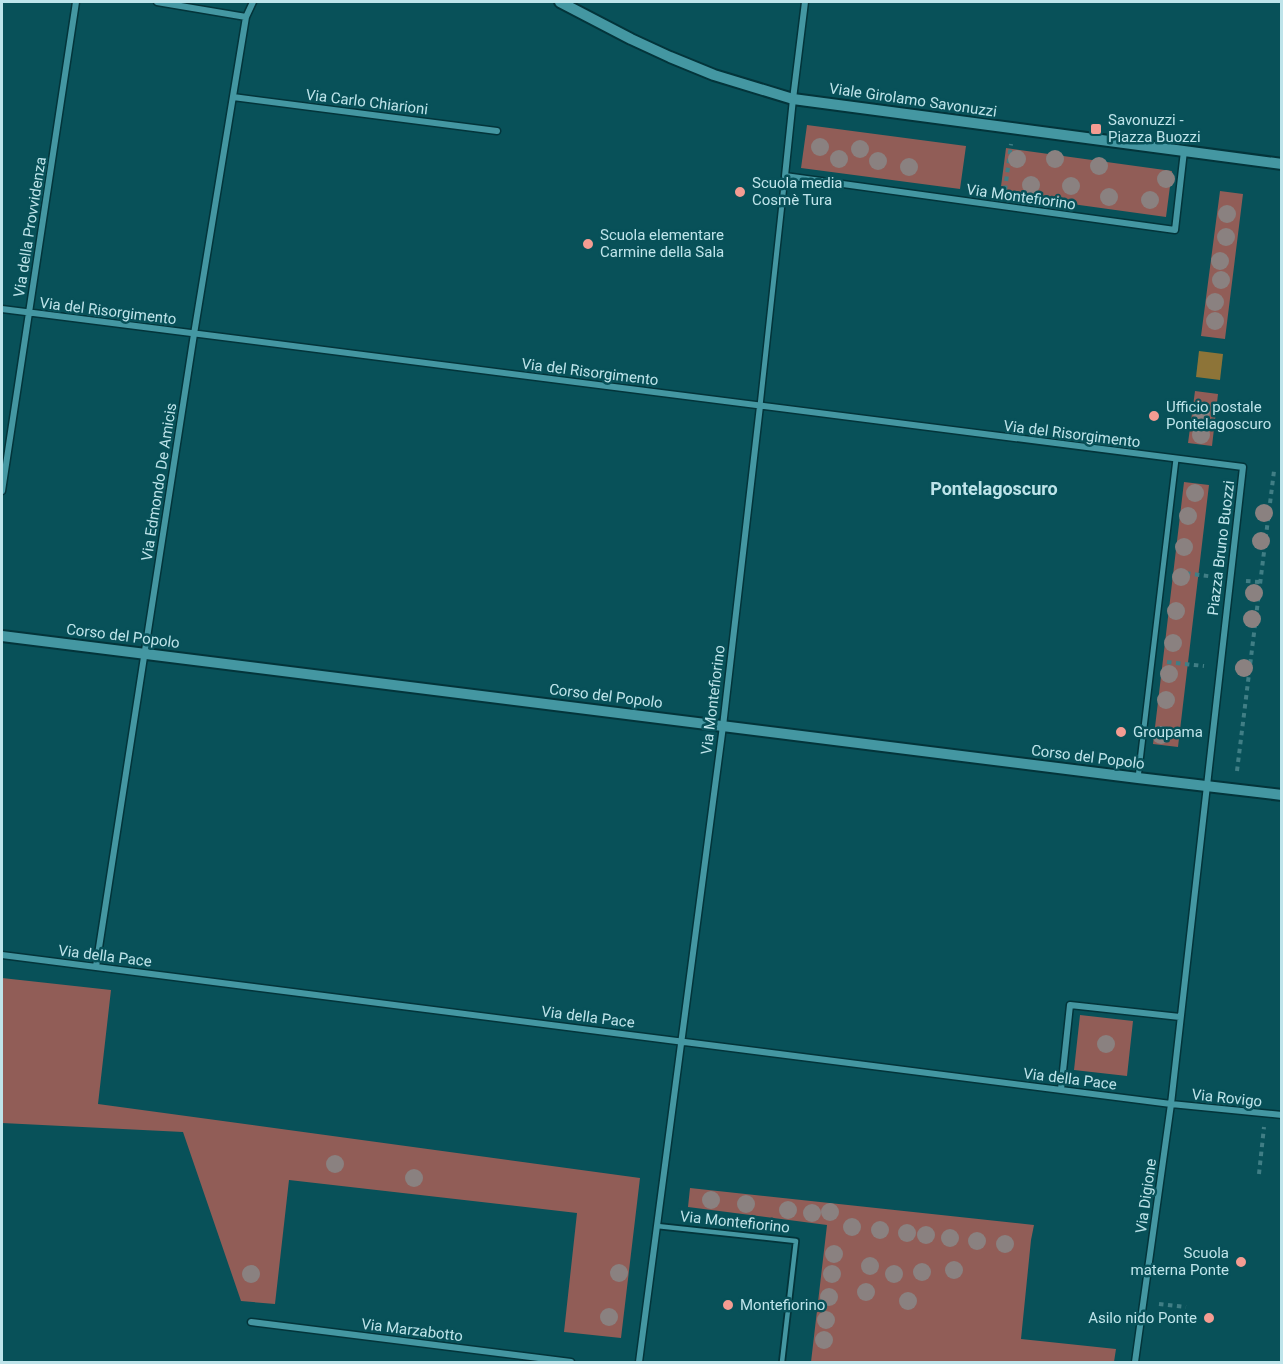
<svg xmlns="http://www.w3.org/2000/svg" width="1283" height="1364" viewBox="0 0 1283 1364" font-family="Roboto,sans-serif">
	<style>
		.green { fill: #915d57 }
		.water { fill: #8d7438 }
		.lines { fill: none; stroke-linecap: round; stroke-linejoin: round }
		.service-casing { stroke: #03343a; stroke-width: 8 }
		.pedestrian-casing { stroke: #03343a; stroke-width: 8 }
		.minor-casing { stroke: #03343a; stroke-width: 9 }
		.tertiary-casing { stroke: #03343a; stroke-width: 14 }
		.path { stroke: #407e85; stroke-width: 4; stroke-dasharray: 4.5 4.5; stroke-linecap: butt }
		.service { stroke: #4497a2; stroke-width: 4.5 }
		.pedestrian { stroke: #4497a2; stroke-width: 5 }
		.minor { stroke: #4497a2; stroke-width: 6 }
		.tertiary { stroke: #4497a2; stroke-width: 10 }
		.tree { fill: #8a8180 }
		.poi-dot { fill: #f59c92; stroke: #085159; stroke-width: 2 }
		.labels { text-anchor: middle; stroke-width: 5; stroke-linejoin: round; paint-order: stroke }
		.street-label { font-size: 15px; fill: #bee4ea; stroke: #085159 }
		.poi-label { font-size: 15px; fill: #bee4ea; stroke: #085159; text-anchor: start }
		.quarter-label { font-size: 18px; font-weight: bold; fill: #bee4ea; stroke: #085159 }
	</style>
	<rect width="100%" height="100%" fill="#085159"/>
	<path class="green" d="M 807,125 L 966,146 L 960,189 L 801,168 Z
		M 1006,148 L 1172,171 L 1166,217 L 1000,194 Z
		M 1220,191 L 1243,194 L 1225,339 L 1201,336 Z
		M 1195,391 L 1218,394 L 1212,446 L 1188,443 Z
		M 1184,482 L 1209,485 L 1178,747 L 1153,744 Z
		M 2,978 L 111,990 L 98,1104 L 640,1178 L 621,1338 L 564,1332 L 577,1213 L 289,1180 L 275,1304 L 241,1301 L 183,1132 L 2,1123 Z
		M 1080,1015 L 1133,1021 L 1127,1076 L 1074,1070 Z
		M 690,1188 L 1034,1225 L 1031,1240 L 1021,1339 L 1116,1349 L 1114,1362 L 811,1362 L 827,1225 L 688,1207 Z"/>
	<path class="water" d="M 1199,351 L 1223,354 L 1220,380 L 1196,377 Z"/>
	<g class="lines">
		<defs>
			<path id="service" d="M 657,1226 L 796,1241 L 782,1362"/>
			<path id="pedestrian" d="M 760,406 L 785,176
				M 1138,778 L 1176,459"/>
			<path id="minor" d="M 157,2 L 246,17
				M 805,2 L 793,99 L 785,176 L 1175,230 L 1184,151
				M 233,97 L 497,131
				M 2,309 L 1243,467 L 1171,1104 L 1135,1362
				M 2,491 L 76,2
				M 2,955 L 1171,1104 L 1282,1115
				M 96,967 L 194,334 L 246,17 L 253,2
				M 1061,1090 L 1070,1005 L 1180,1017
				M 251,1322 L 571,1362
				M 639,1362 L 723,726 L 760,406"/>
			<path id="tertiary" d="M 560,2 L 631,39 L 670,57 L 714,75 L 793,99 L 1282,164
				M 2,636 L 1138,778 L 1282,795"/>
		</defs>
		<use href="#service" class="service-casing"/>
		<use href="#pedestrian" class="pedestrian-casing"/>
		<use href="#minor" class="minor-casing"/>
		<use href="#tertiary" class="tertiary-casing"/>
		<path class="path" d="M 1005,190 L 1011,144
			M 1177,572 L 1215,577
			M 1246,581 L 1260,582
			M 1167,662 L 1204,666
			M 1235,668 L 1250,669
			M 1237,771 L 1274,471
			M 1259,1174 L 1264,1127
			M 1159,1304 L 1186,1307"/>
		<use href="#service" class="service"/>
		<use href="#pedestrian" class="pedestrian"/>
		<use href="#minor" class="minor"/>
		<use href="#tertiary" class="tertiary"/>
	</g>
	<g class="tree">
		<circle cx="820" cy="147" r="9"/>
		<circle cx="860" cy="149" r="9"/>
		<circle cx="839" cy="159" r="9"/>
		<circle cx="1017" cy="159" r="9"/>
		<circle cx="1055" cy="159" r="9"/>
		<circle cx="878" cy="161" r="9"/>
		<circle cx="1099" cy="166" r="9"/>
		<circle cx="909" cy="167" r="9"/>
		<circle cx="1166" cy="179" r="9"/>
		<circle cx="1031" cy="185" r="9"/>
		<circle cx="1071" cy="186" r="9"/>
		<circle cx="1109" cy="197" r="9"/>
		<circle cx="1150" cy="200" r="9"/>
		<circle cx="1227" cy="214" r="9"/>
		<circle cx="1226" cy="237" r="9"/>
		<circle cx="1220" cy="261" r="9"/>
		<circle cx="1221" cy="280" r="9"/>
		<circle cx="1215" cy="302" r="9"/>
		<circle cx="1215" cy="321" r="9"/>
		<circle cx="1201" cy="412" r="9"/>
		<circle cx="1201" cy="435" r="9"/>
		<circle cx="1195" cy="493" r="9"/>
		<circle cx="1264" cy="513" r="9"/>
		<circle cx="1188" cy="516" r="9"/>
		<circle cx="1261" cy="541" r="9"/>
		<circle cx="1184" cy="547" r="9"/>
		<circle cx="1181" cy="577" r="9"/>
		<circle cx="1254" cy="593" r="9"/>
		<circle cx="1176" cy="611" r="9"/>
		<circle cx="1252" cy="619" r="9"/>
		<circle cx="1173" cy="643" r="9"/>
		<circle cx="1244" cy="668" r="9"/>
		<circle cx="1169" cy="674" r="9"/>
		<circle cx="1166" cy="700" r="9"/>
		<circle cx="1161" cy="735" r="9"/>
		<circle cx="1106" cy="1044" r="9"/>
		<circle cx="335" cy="1164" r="9"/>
		<circle cx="414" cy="1178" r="9"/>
		<circle cx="711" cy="1200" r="9"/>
		<circle cx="746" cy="1204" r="9"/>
		<circle cx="788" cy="1210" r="9"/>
		<circle cx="830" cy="1212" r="9"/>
		<circle cx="812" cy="1213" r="9"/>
		<circle cx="852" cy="1227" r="9"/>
		<circle cx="880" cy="1230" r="9"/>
		<circle cx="907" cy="1233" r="9"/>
		<circle cx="926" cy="1235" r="9"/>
		<circle cx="950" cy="1238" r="9"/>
		<circle cx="977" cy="1241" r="9"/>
		<circle cx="1005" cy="1244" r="9"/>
		<circle cx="834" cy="1254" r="9"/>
		<circle cx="870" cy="1266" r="9"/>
		<circle cx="954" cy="1270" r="9"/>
		<circle cx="922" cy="1272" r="9"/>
		<circle cx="619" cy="1273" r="9"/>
		<circle cx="251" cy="1274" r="9"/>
		<circle cx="832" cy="1274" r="9"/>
		<circle cx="894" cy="1274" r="9"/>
		<circle cx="866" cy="1292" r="9"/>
		<circle cx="829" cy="1297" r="9"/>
		<circle cx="908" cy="1301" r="9"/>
		<circle cx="609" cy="1317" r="9"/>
		<circle cx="826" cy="1320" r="9"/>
		<circle cx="824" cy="1340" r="9"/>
	</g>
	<g class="poi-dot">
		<rect x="1090" y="123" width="12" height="12" rx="3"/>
		<circle cx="740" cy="192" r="6"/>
		<circle cx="588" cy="244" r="6"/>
		<circle cx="1154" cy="416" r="6"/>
		<circle cx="1121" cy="732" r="6"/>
		<circle cx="1241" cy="1262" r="6"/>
		<circle cx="728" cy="1305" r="6"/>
		<circle cx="1209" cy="1318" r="6"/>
	</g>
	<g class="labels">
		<g class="street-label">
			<text transform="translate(913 100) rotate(8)" y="5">Viale Girolamo Savonuzzi</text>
			<text transform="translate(367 102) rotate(7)" y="5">Via Carlo Chiarioni</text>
			<text transform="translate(1021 197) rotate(8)" y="5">Via Montefiorino</text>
			<text transform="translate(30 227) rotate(-81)" y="5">Via della Provvidenza</text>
			<text transform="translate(108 311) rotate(7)" y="5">Via del Risorgimento</text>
			<text transform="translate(590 372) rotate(7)" y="5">Via del Risorgimento</text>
			<text transform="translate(1072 434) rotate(7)" y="5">Via del Risorgimento</text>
			<text transform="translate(159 482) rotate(-81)" y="5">Via Edmondo De Amicis</text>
			<text transform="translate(1221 548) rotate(-83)" y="5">Piazza Bruno Buozzi</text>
			<text transform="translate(123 636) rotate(7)" y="5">Corso del Popolo</text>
			<text transform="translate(606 696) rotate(7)" y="5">Corso del Popolo</text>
			<text transform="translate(713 700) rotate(-83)" y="5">Via Montefiorino</text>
			<text transform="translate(1088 757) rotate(7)" y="5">Corso del Popolo</text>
			<text transform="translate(105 956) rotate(7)" y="5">Via della Pace</text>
			<text transform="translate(588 1017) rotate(7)" y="5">Via della Pace</text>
			<text transform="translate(1070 1079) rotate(7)" y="5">Via della Pace</text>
			<text transform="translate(1227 1098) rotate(6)" y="5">Via Rovigo</text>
			<text transform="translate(1146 1196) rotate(-82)" y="5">Via Digione</text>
			<text transform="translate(735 1222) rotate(6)" y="5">Via Montefiorino</text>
			<text transform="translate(412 1330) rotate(7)" y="5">Via Marzabotto</text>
		</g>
		<g class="poi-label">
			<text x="1108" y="125">Savonuzzi -<tspan x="1108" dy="17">Piazza Buozzi</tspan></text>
			<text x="752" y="188">Scuola media<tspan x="752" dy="17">Cosmè Tura</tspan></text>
			<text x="600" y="240">Scuola elementare<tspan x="600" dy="17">Carmine della Sala</tspan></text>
			<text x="1166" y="412">Ufficio postale<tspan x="1166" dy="17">Pontelagoscuro</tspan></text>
			<text x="1133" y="737">Groupama</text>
			<text x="1229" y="1258" text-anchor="end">Scuola<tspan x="1229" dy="17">materna Ponte</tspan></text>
			<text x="740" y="1310">Montefiorino</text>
			<text x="1197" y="1323" text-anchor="end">Asilo nido Ponte</text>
		</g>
		<g class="quarter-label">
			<text x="994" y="495">Pontelagoscuro</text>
		</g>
	</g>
	<rect width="1283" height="1364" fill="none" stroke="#bee4ea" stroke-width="6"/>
</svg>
